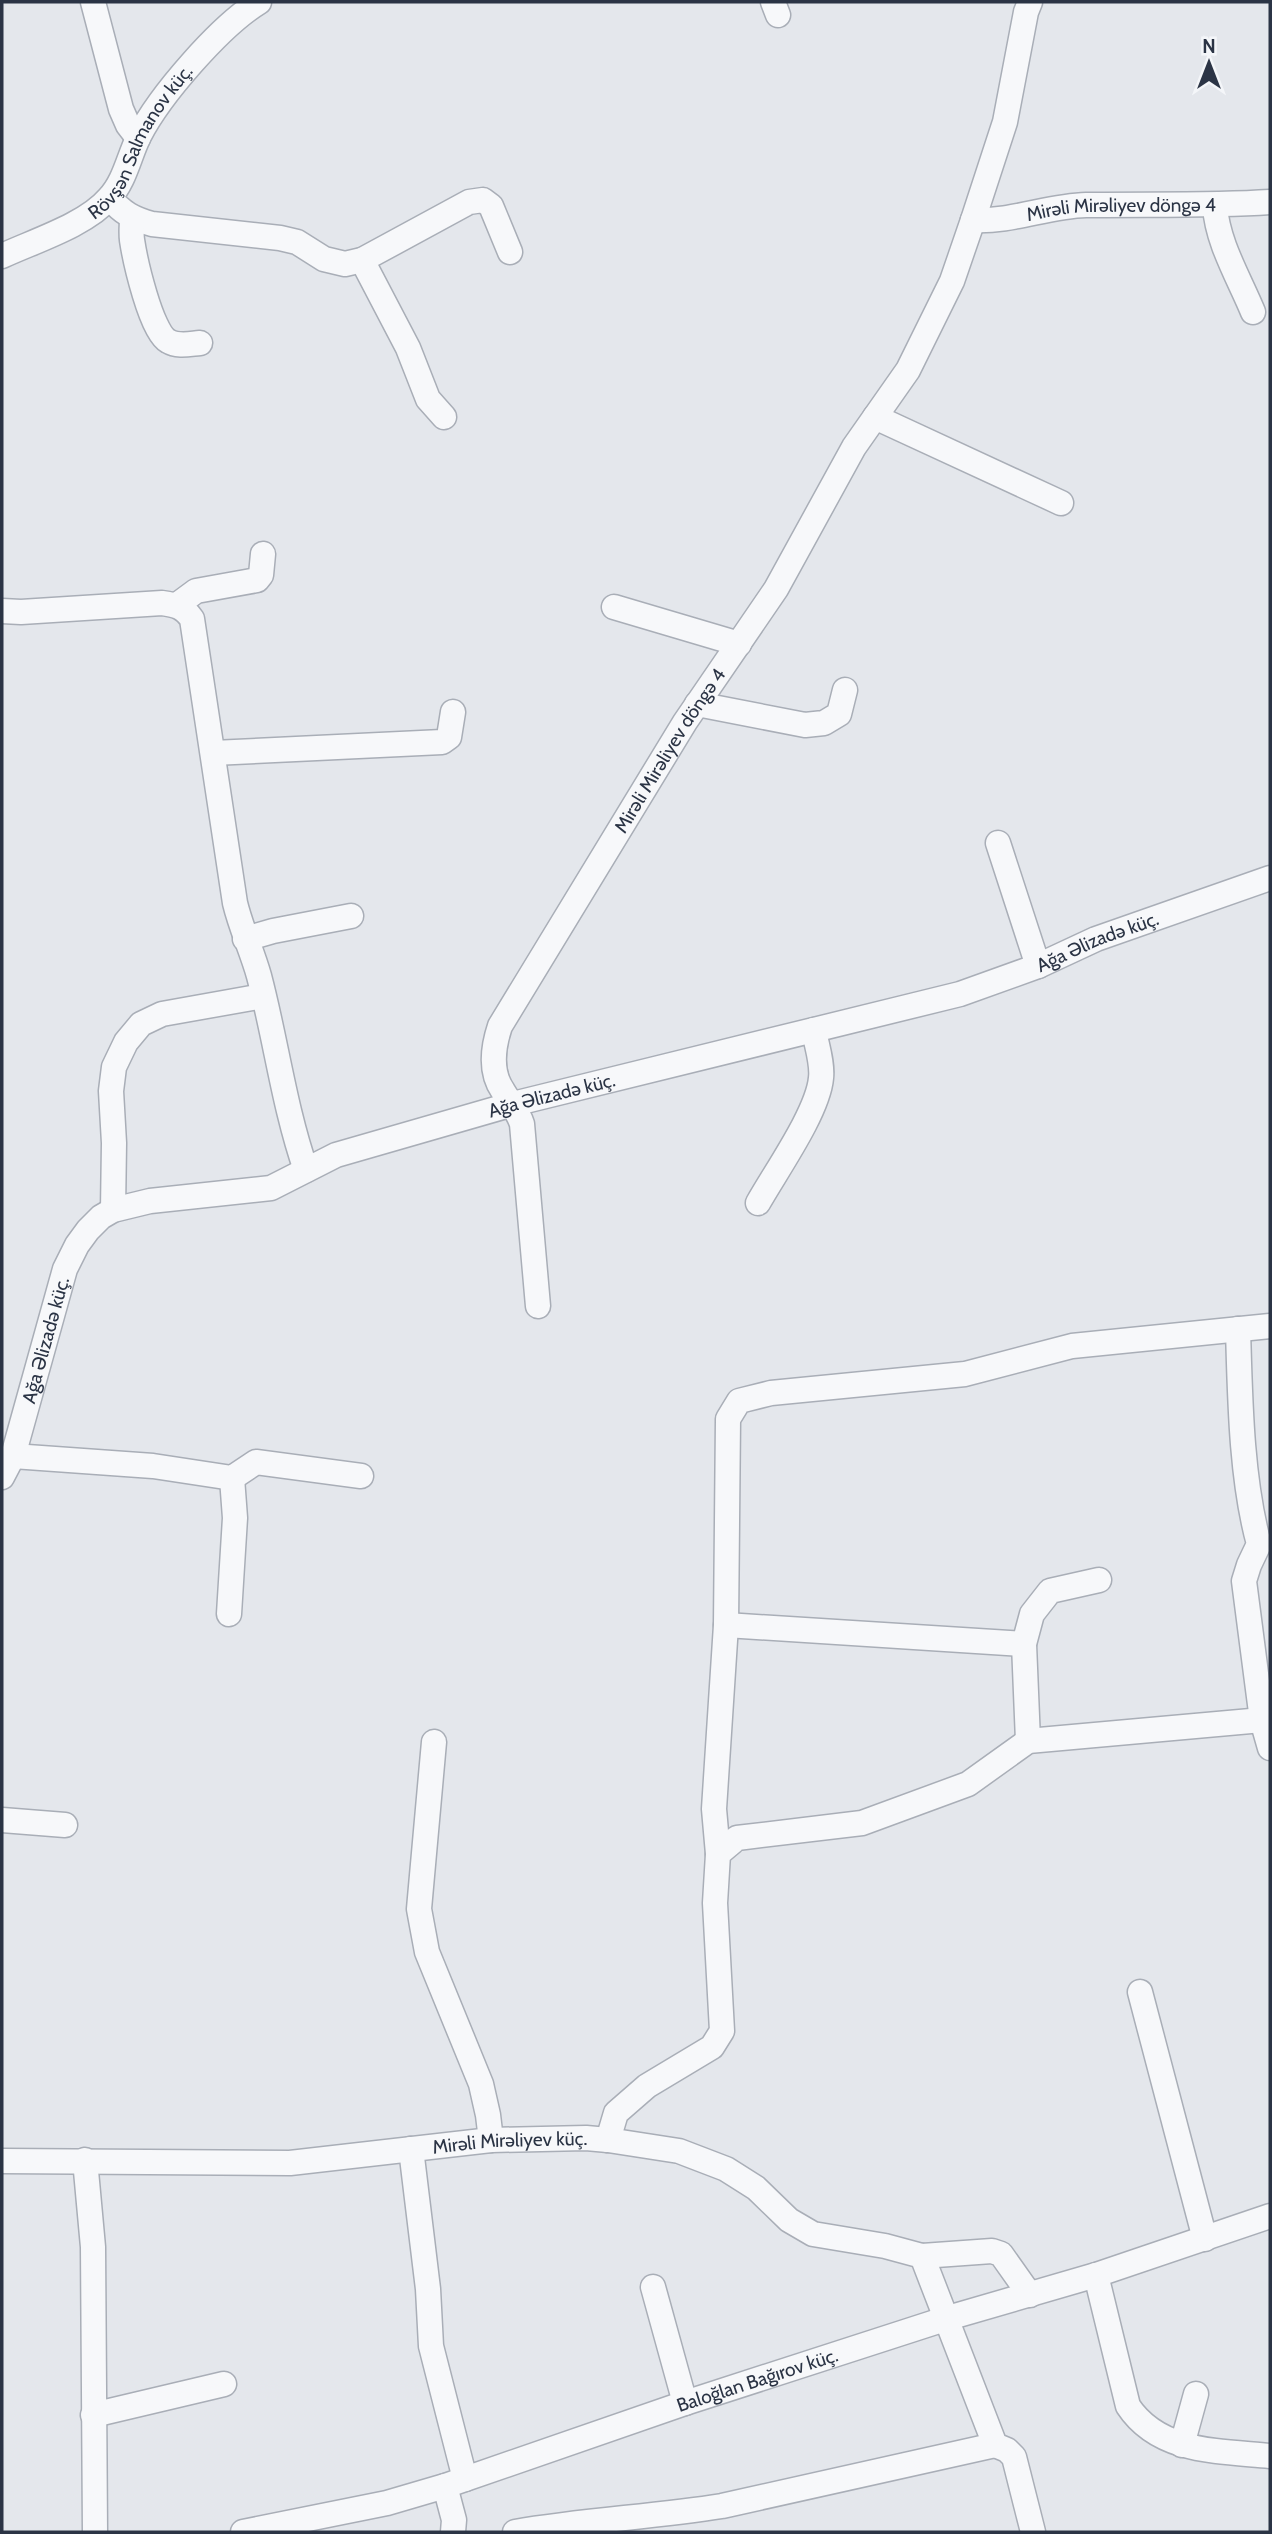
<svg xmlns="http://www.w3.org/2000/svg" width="1272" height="2534" viewBox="0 0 1272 2534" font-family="Cabin,sans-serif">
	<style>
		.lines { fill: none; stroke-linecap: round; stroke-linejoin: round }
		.street-casing { stroke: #a9aeb7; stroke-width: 27 }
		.street { stroke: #f7f8fa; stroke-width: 24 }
		.labels { text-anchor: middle; stroke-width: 7; stroke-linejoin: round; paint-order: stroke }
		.street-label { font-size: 19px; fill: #2b3445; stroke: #f4f6f9 }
	</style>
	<rect width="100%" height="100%" fill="#e4e7ec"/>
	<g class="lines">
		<defs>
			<g id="street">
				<path d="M 93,2 L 121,109 L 128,125 L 138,138"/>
				<path d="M 773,2 L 778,15"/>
				<path d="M 110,198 C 122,213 134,219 152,224 L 280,238 L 297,242 L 324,259 L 345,264 L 362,260 L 469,202 L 483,200 L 491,206 L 510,252"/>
				<path d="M 1215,206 C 1217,242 1239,278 1253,312"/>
				<path d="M 132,218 C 132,225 131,233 132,240 C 135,260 151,332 168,341 C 178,347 189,344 200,343"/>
				<path id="s1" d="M 973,220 C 1012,222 1048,206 1086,205 C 1148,204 1209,206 1270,202"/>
				<path id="s2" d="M 2,256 C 34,241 86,225 109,198 C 125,181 129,156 139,136 C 160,95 220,26 259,2"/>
				<path d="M 362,260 L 408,348 L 428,399 L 444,417"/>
				<path d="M 875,417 L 1061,503"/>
				<path d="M 177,605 L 196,591 L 257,580 L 261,575 L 263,554"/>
				<path d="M 614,607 L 739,644"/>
				<path d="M 2,611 L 21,612 L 162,603 C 176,605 184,607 192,619 L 235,903 C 241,928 252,951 259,976 C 276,1040 284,1107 306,1170"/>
				<path d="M 697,704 L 805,725 L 824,723 L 839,714 L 845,690"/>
				<path d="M 213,753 L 442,742 L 449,737 L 453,712"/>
				<path d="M 998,843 L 1038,966"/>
				<path d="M 245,939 L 273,931 L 351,916"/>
				<path d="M 758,1203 C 776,1171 818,1112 821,1078 C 823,1063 816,1044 814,1030"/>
				<path d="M 113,1210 L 114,1143 L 111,1091 L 114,1067 L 126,1042 L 141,1024 L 162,1014 L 263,996"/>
				<path id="s3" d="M 538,1306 L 522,1124 C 518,1111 510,1103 503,1091 C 489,1071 493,1047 500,1026 L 685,722 L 776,589 L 854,447 L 908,370 L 952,281 L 973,220 L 1005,122 L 1026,12 L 1030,2"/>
				<path d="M 1238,1329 C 1240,1397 1241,1479 1259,1544 L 1249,1565 L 1244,1581 L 1262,1720 L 1270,1748"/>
				<path d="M 13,1456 L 153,1466 L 232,1478 L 256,1462 L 361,1476"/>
				<path id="s4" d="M 2,1477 L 13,1456 L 65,1269 L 77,1245 L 88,1230 L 101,1217 L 113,1210 L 150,1201 L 271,1188 L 336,1155 L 513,1104 L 960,994 L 1038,966 L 1096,939 L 1270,878"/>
				<path d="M 229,1614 L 235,1518 L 232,1478"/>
				<path d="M 726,1625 L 1024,1644"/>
				<path d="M 1028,1741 L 1024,1644 L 1032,1614 L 1050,1591 L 1099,1580"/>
				<path d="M 434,1742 L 419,1909 L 427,1952 L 481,2084 L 488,2115 L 491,2140"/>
				<path d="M 2,1820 L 65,1825"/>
				<path d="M 718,1854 L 714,1809 L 726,1625 L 728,1419 L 739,1401 L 771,1393 L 965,1374 L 1072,1346 L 1270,1326"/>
				<path d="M 1140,1992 L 1205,2239"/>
				<path d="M 608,2140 L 616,2113 L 647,2086 L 712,2047 L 722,2031 L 715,1903 L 718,1854 L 737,1838 L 862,1823 L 968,1784 L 1028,1741 L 1262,1720"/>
				<path d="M 411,2149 L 428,2289 L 431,2346 L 465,2479"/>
				<path d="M 85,2160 L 93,2247 L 95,2532"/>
				<path id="s5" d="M 2,2161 L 290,2163 L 491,2140 L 586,2138 L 608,2140 L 679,2151 L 726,2169 L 756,2188 L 789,2220 L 813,2234 L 885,2246 L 922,2256 L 995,2445 L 1007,2450 L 1014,2457 L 1033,2532"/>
				<path d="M 922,2256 L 992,2251 L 1001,2254 L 1030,2295"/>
				<path d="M 1096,2275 L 1128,2406 C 1159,2453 1219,2451 1270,2456"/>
				<path d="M 653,2287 L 685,2403"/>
				<path d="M 93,2415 L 224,2384"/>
				<path d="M 1182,2445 L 1196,2394"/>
				<path d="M 445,2486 L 454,2520 L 453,2532"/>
				<path id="s6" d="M 243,2532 L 387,2503 L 445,2486 L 685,2403 L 948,2318 L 1096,2275 L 1270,2216"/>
				<path d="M 515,2532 C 584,2520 653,2517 722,2506 L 995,2445"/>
			</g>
		</defs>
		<use href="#street" class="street-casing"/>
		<use href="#street" class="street"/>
	</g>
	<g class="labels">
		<g class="street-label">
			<text dy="7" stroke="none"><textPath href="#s2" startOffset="187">Rövşən Salmanov küç.</textPath></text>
			<text dy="7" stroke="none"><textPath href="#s1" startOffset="149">Mirəli Mirəliyev döngə 4</textPath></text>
			<text dy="7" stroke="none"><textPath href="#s3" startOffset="612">Mirəli Mirəliyev döngə 4</textPath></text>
			<text dy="7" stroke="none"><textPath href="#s4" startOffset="1320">Ağa Əlizadə küç.</textPath></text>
			<text dy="7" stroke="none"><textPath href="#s4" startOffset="752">Ağa Əlizadə küç.</textPath></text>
			<text dy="7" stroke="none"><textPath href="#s4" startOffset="144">Ağa Əlizadə küç.</textPath></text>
			<text dy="7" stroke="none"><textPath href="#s5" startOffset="509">Mirəli Mirəliyev küç.</textPath></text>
			<text dy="7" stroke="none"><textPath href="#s6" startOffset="537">Baloğlan Bağırov küç.</textPath></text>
		</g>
	</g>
	<rect width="1272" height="2534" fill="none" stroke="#2b3445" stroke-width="7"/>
	<g transform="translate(1209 63)" stroke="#f4f6f9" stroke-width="5" paint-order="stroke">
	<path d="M0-5L12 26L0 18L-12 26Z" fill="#2b3445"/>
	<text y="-10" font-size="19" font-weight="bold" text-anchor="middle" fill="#2b3445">N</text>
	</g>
</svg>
